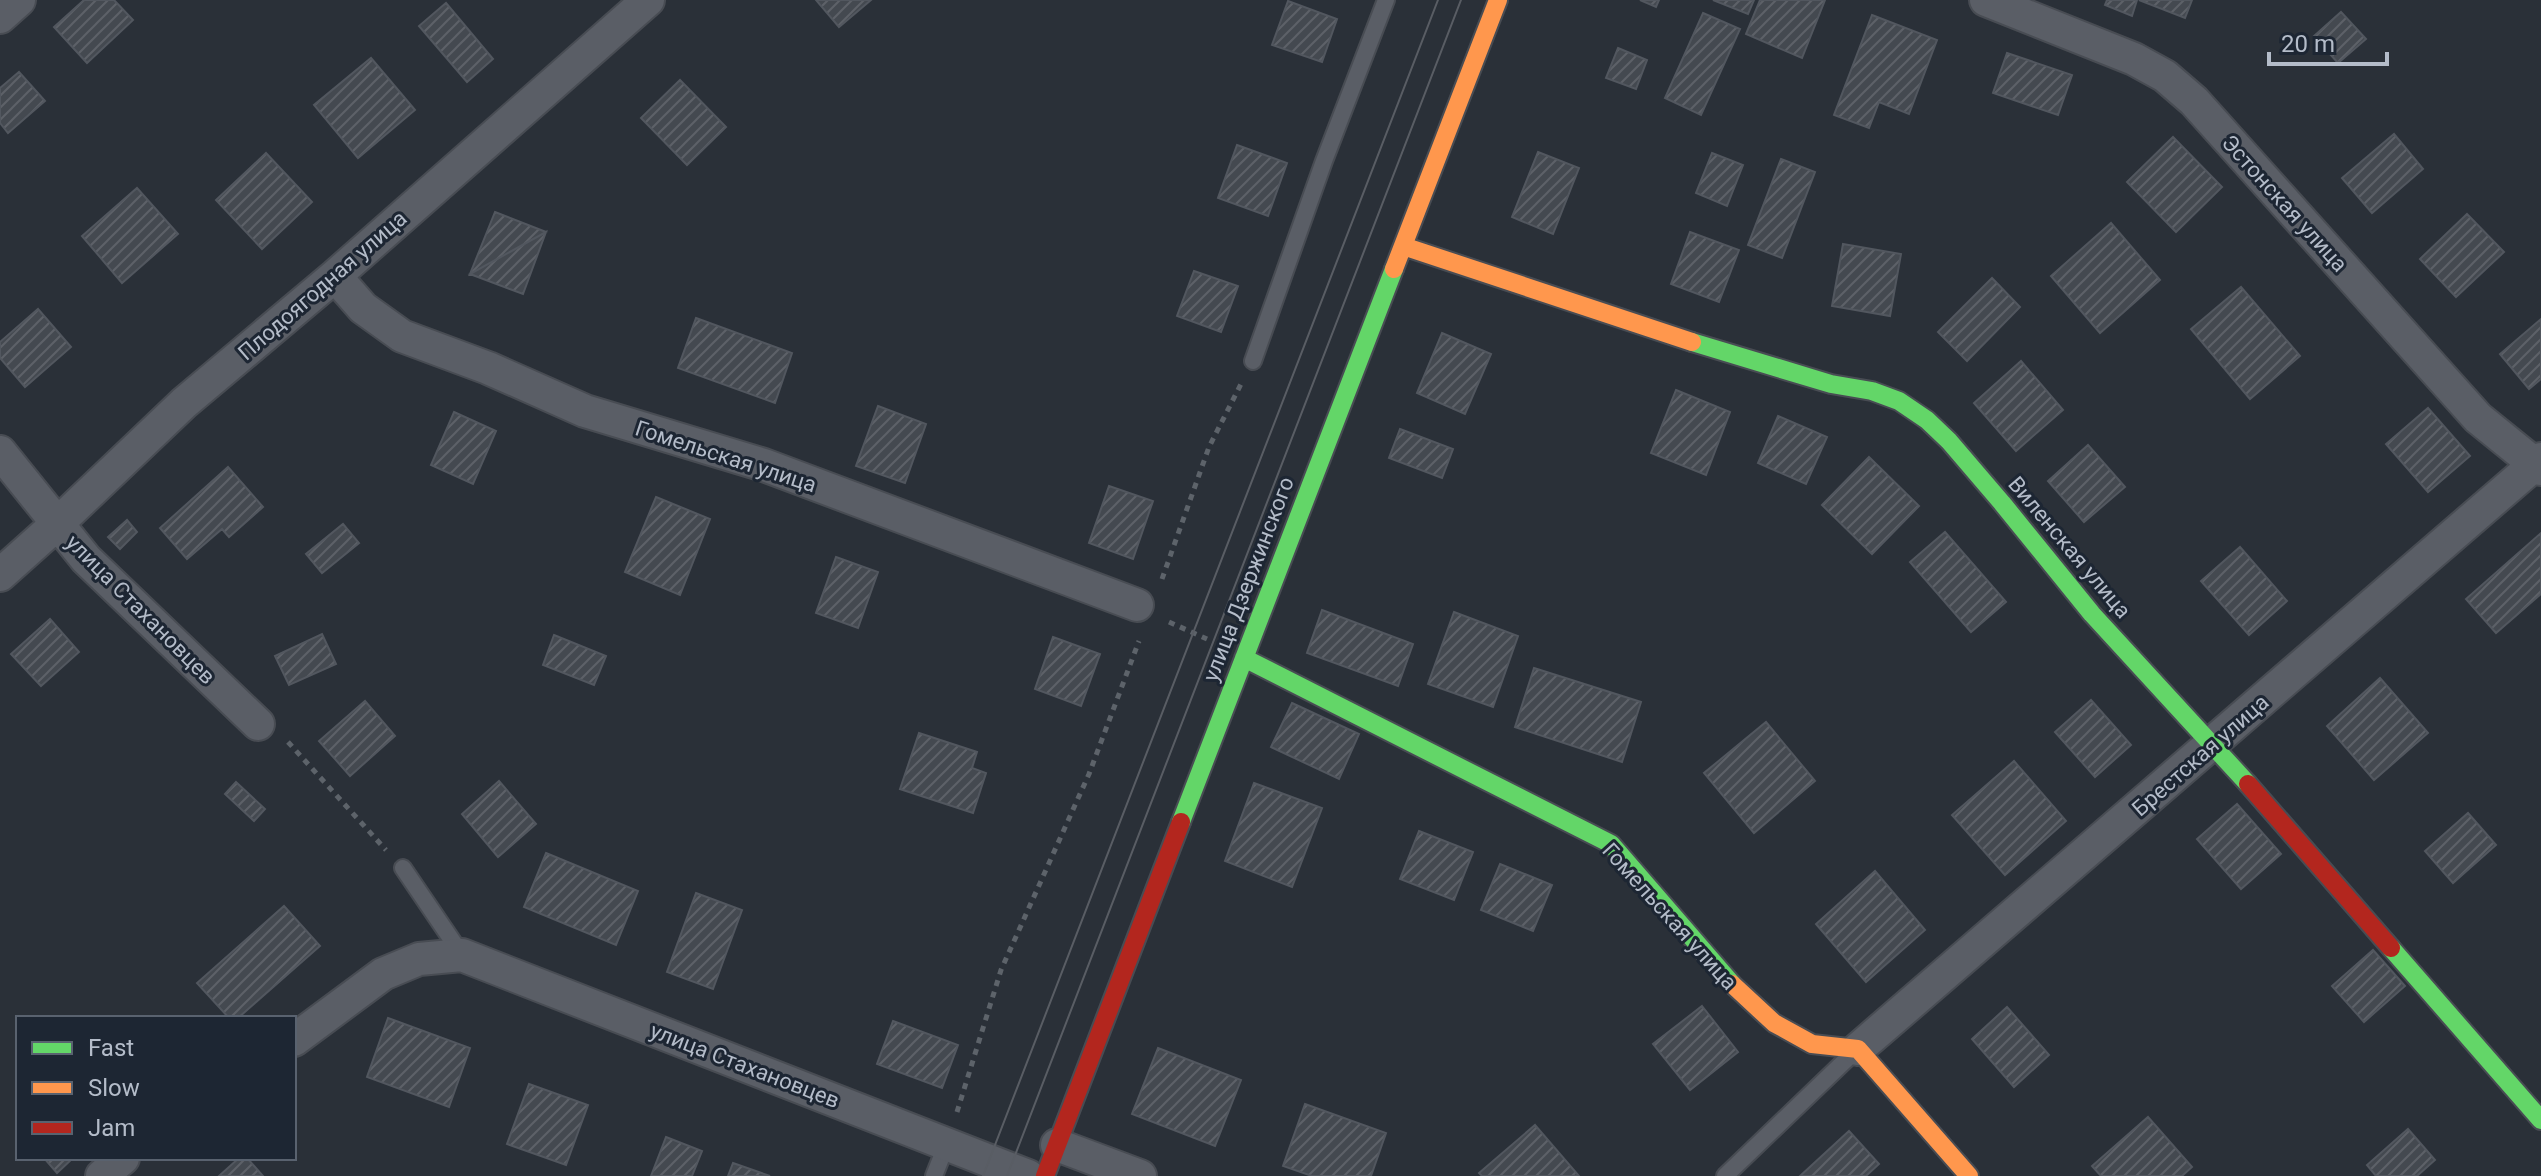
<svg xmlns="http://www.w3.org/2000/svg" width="2541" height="1176" viewBox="0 0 2541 1176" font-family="Roboto,sans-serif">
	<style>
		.building { fill: url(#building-hatch); stroke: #52575f; stroke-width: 2 }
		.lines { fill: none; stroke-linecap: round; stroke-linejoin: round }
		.lane-casing { stroke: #484c53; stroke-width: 20 }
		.street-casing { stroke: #484c53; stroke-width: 36 }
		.fast-casing { stroke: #484c53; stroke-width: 22 }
		.slow-casing { stroke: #484c53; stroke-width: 22 }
		.jam-casing { stroke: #484c53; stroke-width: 22 }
		.path { stroke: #5d636a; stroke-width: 5; stroke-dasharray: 6 6; stroke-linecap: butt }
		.lane { stroke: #5a5e66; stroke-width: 16 }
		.street { stroke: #5a5e66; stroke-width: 32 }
		.fast { stroke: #63d668; stroke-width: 18 }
		.slow { stroke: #ff974d; stroke-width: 18 }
		.jam { stroke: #b3261e; stroke-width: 18 }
		.tram { stroke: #595d64; stroke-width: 2 }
		.labels { text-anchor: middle; stroke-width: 6; stroke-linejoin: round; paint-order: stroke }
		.street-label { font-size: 22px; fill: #b4bcc9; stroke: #1d2633 }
	</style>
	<defs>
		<pattern id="building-hatch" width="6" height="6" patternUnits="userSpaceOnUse" patternTransform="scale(2)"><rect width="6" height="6" fill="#444950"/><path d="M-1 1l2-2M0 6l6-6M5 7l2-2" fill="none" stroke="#5d6168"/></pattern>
	</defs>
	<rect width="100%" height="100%" fill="#2a3038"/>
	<path class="building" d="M 84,0 L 114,0 L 133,20 L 87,63 L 54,27 Z
		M 816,0 L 871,0 L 839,27 Z
		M 1640,0 L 1659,0 L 1656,7 Z
		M 1713,0 L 1754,0 L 1748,14 Z
		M 1760,0 L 1825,0 L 1802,58 L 1746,34 Z
		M 2107,0 L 2137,0 L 2132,16 L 2105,5 Z
		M 2139,0 L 2192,0 L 2185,18 Z
		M 1288,1 L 1337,19 L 1322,62 L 1272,45 Z
		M 446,3 L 493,59 L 467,82 L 419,26 Z
		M 2341,12 L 2366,39 L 2338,63 L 2314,36 Z
		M 1703,13 L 1740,29 L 1701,115 L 1665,98 Z
		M 1872,15 L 1937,40 L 1909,114 L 1879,102 L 1869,128 L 1834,115 Z
		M 1618,48 L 1647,60 L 1636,89 L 1606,78 Z
		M 2007,53 L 2072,75 L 2058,115 L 1993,93 Z
		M 371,58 L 415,110 L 358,158 L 314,105 Z
		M 19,72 L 45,101 L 8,133 L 0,123 L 0,88 Z
		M 680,80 L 726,127 L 687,165 L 641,118 Z
		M 2394,134 L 2423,169 L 2372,213 L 2342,178 Z
		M 2173,137 L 2222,187 L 2176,232 L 2127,182 Z
		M 1237,145 L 1287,163 L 1268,216 L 1218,198 Z
		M 1538,152 L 1579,168 L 1553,234 L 1512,217 Z
		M 266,153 L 312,202 L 262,249 L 216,200 Z
		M 1712,153 L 1743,165 L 1727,206 L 1696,193 Z
		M 1781,159 L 1815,172 L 1782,258 L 1748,245 Z
		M 137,188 L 178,234 L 122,283 L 82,236 Z
		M 495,212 L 546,232 L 470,274 Z
		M 2467,214 L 2504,252 L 2456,297 L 2420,259 Z
		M 2111,223 L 2160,280 L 2100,333 L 2051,276 Z
		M 546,232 L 523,294 L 470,274 Z
		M 1690,232 L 1739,250 L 1719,302 L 1671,284 Z
		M 1843,244 L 1901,254 L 1890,316 L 1832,306 Z
		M 1194,271 L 1238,286 L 1221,332 L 1177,316 Z
		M 1992,278 L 2020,307 L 1967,361 L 1938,332 Z
		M 2241,287 L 2300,356 L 2250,399 L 2191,329 Z
		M 38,309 L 71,347 L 25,387 L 0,358 L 0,342 Z
		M 696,318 L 792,353 L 775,403 L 678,368 Z
		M 2541,319 L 2541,379 L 2529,389 L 2500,354 Z
		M 1442,333 L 1491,354 L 1465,414 L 1417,393 Z
		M 2021,361 L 2063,410 L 2016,451 L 1974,403 Z
		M 1676,390 L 1730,412 L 1706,475 L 1651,453 Z
		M 878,406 L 926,424 L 905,483 L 856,466 Z
		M 2428,408 L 2470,456 L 2428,492 L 2386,444 Z
		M 454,412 L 496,431 L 473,484 L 431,465 Z
		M 1778,416 L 1827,437 L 1806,484 L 1758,463 Z
		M 1400,429 L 1453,449 L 1442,478 L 1389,458 Z
		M 2088,445 L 2125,487 L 2084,522 L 2048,481 Z
		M 1869,457 L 1919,506 L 1872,554 L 1822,505 Z
		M 228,467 L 263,507 L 229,537 L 222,529 L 187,559 L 160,528 Z
		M 1109,486 L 1153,501 L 1133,559 L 1089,543 Z
		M 656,497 L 710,519 L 680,595 L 625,572 Z
		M 127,520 L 137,532 L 120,549 L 108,537 Z
		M 343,524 L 359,543 L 322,573 L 306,554 Z
		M 1945,532 L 2006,602 L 1971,632 L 1910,562 Z
		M 2541,533 L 2541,594 L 2496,633 L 2466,599 Z
		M 2240,547 L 2287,601 L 2249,635 L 2201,581 Z
		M 836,557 L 878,572 L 858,628 L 816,613 Z
		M 1322,610 L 1413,644 L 1398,686 L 1307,653 Z
		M 1454,612 L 1518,636 L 1493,707 L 1428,684 Z
		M 50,619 L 79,652 L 41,686 L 11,654 Z
		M 322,634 L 336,664 L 289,685 L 275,656 Z
		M 554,635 L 606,656 L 594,685 L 543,665 Z
		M 1053,637 L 1100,654 L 1081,706 L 1035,689 Z
		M 1534,668 L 1641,702 L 1622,762 L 1515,727 Z
		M 2380,678 L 2428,733 L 2374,780 L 2327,726 Z
		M 2091,700 L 2131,745 L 2095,777 L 2055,732 Z
		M 365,701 L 395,736 L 350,776 L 319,741 Z
		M 1292,703 L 1359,734 L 1339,779 L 1271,747 Z
		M 1766,722 L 1815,781 L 1754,833 L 1704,773 Z
		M 919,733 L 977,752 L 972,768 L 986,773 L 973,813 L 900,789 Z
		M 2014,761 L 2066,821 L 2005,875 L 1952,815 Z
		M 499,781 L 536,824 L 498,857 L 462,814 Z
		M 236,782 L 265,809 L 254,821 L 225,794 Z
		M 1254,783 L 1322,808 L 1292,887 L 1225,861 Z
		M 2237,804 L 2281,854 L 2241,889 L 2197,839 Z
		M 2468,813 L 2496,845 L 2453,883 L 2425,851 Z
		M 1419,831 L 1473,852 L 1454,900 L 1400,879 Z
		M 546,853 L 638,891 L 616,945 L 524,907 Z
		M 1500,864 L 1552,885 L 1533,931 L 1481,910 Z
		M 1875,871 L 1925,930 L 1866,982 L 1816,924 Z
		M 696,893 L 742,910 L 713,989 L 667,972 Z
		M 284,906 L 320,946 L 238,1018 L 229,1018 L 197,983 Z
		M 2373,950 L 2405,986 L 2364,1022 L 2332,986 Z
		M 1702,1006 L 1738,1052 L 1690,1090 L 1653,1044 Z
		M 2007,1007 L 2049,1055 L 2014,1087 L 1972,1039 Z
		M 388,1018 L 470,1048 L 449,1107 L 367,1077 Z
		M 893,1021 L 958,1045 L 942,1088 L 877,1064 Z
		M 1158,1048 L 1241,1080 L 1215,1146 L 1132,1114 Z
		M 529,1084 L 588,1105 L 566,1165 L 507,1144 Z
		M 1305,1104 L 1386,1133 L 1371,1176 L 1312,1176 L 1283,1166 Z
		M 2148,1117 L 2192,1167 L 2182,1176 L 2101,1176 L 2092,1166 Z
		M 1535,1125 L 1579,1176 L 1482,1176 L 1479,1173 Z
		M 2408,1129 L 2435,1160 L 2417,1176 L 2376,1176 L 2367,1165 Z
		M 1849,1131 L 1879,1164 L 1866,1176 L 1800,1176 Z
		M 666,1137 L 702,1151 L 692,1176 L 651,1176 Z
		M 44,1158 L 73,1158 L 57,1173 Z
		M 239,1158 L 247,1158 L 263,1176 L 219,1176 Z
		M 733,1163 L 770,1176 L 728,1176 Z"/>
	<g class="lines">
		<defs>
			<path id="lane" d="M 1253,361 L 1324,161 L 1386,0
				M 403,868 L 462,955
				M 934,1176 L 947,1143
				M 1725,1176 L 1851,1055"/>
			<path id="street" d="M 1986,0 L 2134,59 L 2165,76 L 2194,101 L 2478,418 L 2541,469
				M 0,17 L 19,0
				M 335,276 L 363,308 L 402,336 L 488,368 L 585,411 L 764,465 L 1137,605
				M 0,452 L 86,559 L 258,724
				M 0,575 L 57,524 L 184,403 L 335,276 L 648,0
				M 294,1040 L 383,974 L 419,959 L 462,955 L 1028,1176
				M 1858,1049 L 2541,459
				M 1057,1145 L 1140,1176
				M 102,1176 L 123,1158"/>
			<path id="fast" d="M 1692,342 L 1831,384 L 1872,391 L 1899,401 L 1927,420 L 1949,441 L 2002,503 L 2092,614 L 2248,784
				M 1244,658 L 1611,844 L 1732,984
				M 1181,822 L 1394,269
				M 2391,948 L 2541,1120"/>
			<path id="slow" d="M 1403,246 L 1692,342
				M 1394,269 L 1498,0
				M 1732,984 L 1774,1023 L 1812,1044 L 1858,1049 L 1969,1176"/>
			<path id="jam" d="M 2248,784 L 2391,948
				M 1045,1176 L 1181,822"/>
		</defs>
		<use href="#lane" class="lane-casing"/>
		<use href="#street" class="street-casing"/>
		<use href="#fast" class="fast-casing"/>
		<use href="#slow" class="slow-casing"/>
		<use href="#jam" class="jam-casing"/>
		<path class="path" d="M 1162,579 L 1209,447 L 1241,384
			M 1169,622 L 1207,639
			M 288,742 L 386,850
			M 957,1112 L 1001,970 L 1089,774 L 1139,641"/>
		<use href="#lane" class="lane"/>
		<use href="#street" class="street"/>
		<use href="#fast" class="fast"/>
		<use href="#slow" class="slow"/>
		<use href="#jam" class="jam"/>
		<path class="tram" d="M 983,1176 L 1438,0
			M 1007,1176 L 1461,0"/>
	</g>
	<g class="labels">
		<g class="street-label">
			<text transform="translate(2285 203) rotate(48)" y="8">Эстонская улица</text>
			<text transform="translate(322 285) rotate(-41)" y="8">Плодоягодная улица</text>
			<text transform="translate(726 456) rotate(18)" y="8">Гомельская улица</text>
			<text transform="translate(2070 547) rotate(50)" y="8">Виленская улица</text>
			<text transform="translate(1248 579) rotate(-69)" y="8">улица Дзержинского</text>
			<text transform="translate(141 609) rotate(45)" y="8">улица Стахановцев</text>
			<text transform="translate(2200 755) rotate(-41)" y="8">Брестская улица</text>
			<text transform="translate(1670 916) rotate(48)" y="8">Гомельская улица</text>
			<text transform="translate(745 1065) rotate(21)" y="8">улица Стахановцев</text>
		</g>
	</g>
	<rect x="16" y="1016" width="280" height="144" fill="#1d2633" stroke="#59626f" stroke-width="2"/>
	<rect x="32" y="1042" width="40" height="12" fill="#63d668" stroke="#59626f" stroke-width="2"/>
	<text x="88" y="1056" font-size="24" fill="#b4bcc9">Fast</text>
	<rect x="32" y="1082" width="40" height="12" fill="#ff974d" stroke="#59626f" stroke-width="2"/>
	<text x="88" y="1096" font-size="24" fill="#b4bcc9">Slow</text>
	<rect x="32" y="1122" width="40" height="12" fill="#b3261e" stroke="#59626f" stroke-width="2"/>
	<text x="88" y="1136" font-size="24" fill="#b4bcc9">Jam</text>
	<path d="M2269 52v12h118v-12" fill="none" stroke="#b4bcc9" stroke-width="4"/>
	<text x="2281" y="52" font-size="24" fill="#b4bcc9" stroke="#1d2633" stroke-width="6" paint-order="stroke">20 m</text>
</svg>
